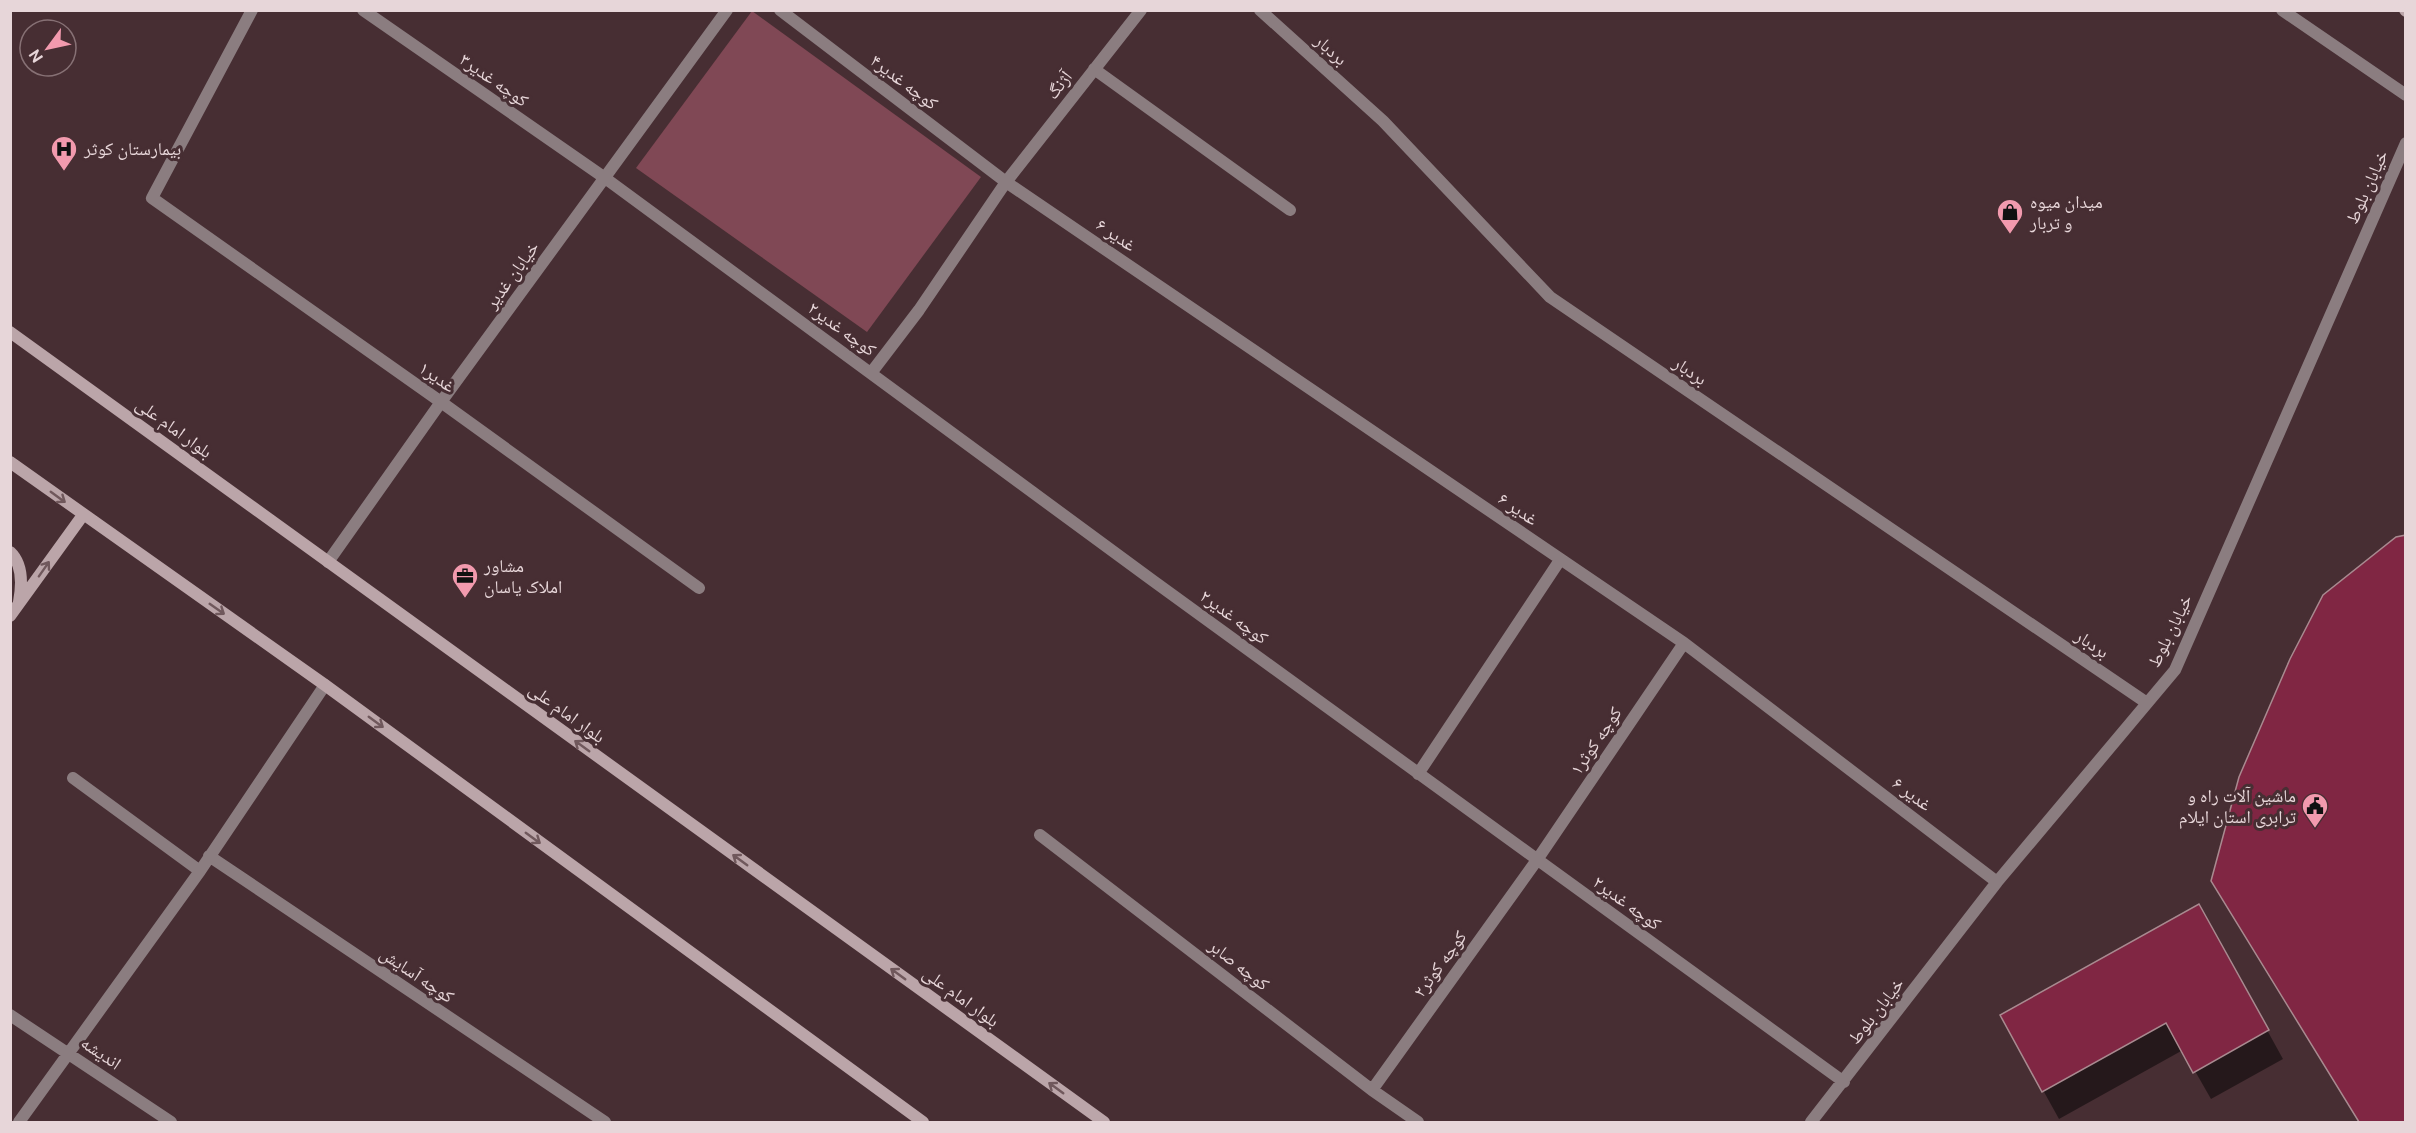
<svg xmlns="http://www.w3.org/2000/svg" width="2416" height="1133" viewBox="0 0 2416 1133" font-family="Ubuntu,'Noto Naskh Arabic',sans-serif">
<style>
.green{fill:#804855}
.shadow{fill:#0007}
.building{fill:#802643;stroke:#a98a90;stroke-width:1.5}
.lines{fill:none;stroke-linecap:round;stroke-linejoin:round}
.minor{stroke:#8b7d80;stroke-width:12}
.secondary{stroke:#bba5a9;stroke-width:12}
.oneway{stroke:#70585c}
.labels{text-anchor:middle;stroke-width:6;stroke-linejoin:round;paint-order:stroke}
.street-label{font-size:18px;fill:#e7d6d9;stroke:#472e33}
.poi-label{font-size:18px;fill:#e7d6d9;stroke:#472e33;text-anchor:start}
</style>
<rect width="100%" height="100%" fill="#472e33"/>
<path class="green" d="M752 11 981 177 867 332 636 168Z"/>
<path class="shadow" d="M2406 537V1122H2360L2229 909Z
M2214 934 2283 1059 2211 1099 2183 1050 2059 1119 2002 1016Z"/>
<path class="building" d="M2406 535V1122H2359L2211 881 2239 777 2290 659 2323 595 2396 537Z
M2199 904 2269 1030 2193 1073 2166 1023 2042 1092 2000 1015Z"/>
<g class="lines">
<path class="minor" d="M252 10 152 198 441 402 699 588
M363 10 605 178 1152 580 1844 1082
M780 10 1006 182 1684 643 1997 882
M1260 10 1383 121 1550 297 2147 703
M2282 10 2406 95
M1094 69 1290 210
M871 373 919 310 1006 182 1141 10
M328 562 441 402 727 10
M1418 774 1560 560
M73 778 200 871
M1040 835 1372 1090 1418 1122
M209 856 605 1122
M10 1015 171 1122
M1372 1090 1537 860 1684 643
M19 1122 200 871 325 685
M1811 1122 1997 882 2175 670 2406 143"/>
<path class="secondary" d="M2405 10 2406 11
M10 332 1104 1122
M10 462 325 685 923 1122
M10 552C23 564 22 586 19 602
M10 616 83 515"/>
</g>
<defs><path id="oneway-shaft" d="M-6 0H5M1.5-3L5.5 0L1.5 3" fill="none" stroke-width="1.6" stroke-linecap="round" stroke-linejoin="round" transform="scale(1.5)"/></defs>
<g class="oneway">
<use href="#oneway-shaft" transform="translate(58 497) rotate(36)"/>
<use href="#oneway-shaft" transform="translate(44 569) rotate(-55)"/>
<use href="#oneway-shaft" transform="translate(217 609) rotate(35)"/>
<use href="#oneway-shaft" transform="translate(376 722) rotate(36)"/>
<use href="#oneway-shaft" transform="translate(582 746) rotate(-144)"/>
<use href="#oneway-shaft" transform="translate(533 838) rotate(36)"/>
<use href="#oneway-shaft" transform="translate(740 860) rotate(-144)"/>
<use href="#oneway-shaft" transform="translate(898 974) rotate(-144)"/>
<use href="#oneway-shaft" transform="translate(1056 1088) rotate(-144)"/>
</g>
<defs>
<g id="hospital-pin" transform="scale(1.35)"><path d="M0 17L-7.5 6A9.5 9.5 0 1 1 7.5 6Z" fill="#f29aae" stroke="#472e33"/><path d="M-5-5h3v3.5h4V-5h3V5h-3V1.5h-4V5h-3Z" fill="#111"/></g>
<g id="shop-pin" transform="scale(1.35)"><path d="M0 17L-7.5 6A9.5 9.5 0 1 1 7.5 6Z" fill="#f29aae" stroke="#472e33"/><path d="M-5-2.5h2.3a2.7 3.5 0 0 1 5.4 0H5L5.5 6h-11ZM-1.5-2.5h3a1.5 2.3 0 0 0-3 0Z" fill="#111"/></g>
<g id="office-pin" transform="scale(1.35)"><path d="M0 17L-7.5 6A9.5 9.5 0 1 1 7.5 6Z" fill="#f29aae" stroke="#472e33"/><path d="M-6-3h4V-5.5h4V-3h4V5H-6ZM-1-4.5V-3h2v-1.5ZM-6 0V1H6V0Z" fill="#111"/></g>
<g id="civic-pin" transform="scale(1.35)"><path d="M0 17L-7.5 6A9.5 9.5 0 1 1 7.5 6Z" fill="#f29aae" stroke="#472e33"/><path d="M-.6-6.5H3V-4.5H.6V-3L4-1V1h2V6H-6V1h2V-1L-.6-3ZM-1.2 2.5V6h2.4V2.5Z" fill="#111"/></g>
</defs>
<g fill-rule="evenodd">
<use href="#hospital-pin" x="64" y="149"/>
<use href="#shop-pin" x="2010" y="212"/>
<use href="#office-pin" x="465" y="576"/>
<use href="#civic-pin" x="2315" y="806"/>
</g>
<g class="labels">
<g class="street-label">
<text transform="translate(1331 50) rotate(42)" y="6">بردبار</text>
<text transform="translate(494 80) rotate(35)" y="6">کوچه غدیر۳</text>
<text transform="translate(904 82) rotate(37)" y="6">کوچه غدیر۴</text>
<text transform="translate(1059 85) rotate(-52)" y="6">آژنگ</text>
<text transform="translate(2367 187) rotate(-66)" y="6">خیابان بلوط</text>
<text transform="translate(1116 235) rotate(34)" y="6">غدیر ۶</text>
<text transform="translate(512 275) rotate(-54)" y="6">خیابان غدیر</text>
<text transform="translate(842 329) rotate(36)" y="6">کوچه غدیر۲</text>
<text transform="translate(1690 371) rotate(34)" y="6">بردبار</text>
<text transform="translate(437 377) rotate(35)" y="6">غدیر۱</text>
<text transform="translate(174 428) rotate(36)" y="6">بلوار امام على</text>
<text transform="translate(1518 509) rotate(34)" y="6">غدیر ۶</text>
<text transform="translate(1234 617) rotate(36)" y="6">کوچه غدیر۲</text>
<text transform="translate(2170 631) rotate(-64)" y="6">خیابان بلوط</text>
<text transform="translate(2092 644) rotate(34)" y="6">بردبار</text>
<text transform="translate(567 713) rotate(36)" y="6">بلوار امام على</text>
<text transform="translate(1596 741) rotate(-56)" y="6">کوچه کوثر۱</text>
<text transform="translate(1912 794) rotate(37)" y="6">غدیر ۶</text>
<text transform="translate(1627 903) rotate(36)" y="6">کوچه غدیر۲</text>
<text transform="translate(1440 964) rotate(-54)" y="6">کوچه کوثر۲</text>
<text transform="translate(1239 965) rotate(38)" y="6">کوچه صابر</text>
<text transform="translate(417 975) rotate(34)" y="6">کوچه آسایش</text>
<text transform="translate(961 997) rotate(36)" y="6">بلوار امام على</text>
<text transform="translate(1876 1011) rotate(-52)" y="6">خیابان بلوط</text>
<text transform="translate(101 1053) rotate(34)" y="6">اندیشه</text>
</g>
<g class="poi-label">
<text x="84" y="155">بیمارستان کوثر</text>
<text x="2030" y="208">میدان میوه<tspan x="2030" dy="21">و تربار</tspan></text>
<text x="484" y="572">مشاور<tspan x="484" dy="21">املاک یاسان</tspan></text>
<text x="2296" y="802" text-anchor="end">ماشین آلات راه و<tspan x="2296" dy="21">ترابری استان ایلام</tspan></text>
</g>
</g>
<rect width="2416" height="1133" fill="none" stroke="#e7d6d9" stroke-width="24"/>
<g transform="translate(48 48) rotate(237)"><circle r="28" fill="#472e33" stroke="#877175" stroke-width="1.5"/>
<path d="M0-4.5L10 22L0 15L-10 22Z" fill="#f29aae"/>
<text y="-9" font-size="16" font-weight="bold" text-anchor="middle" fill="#e7d6d9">N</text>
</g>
</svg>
